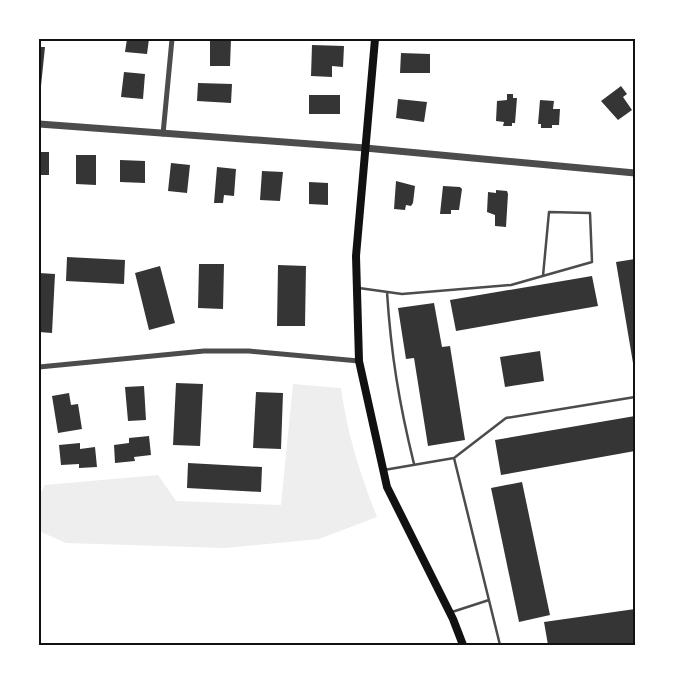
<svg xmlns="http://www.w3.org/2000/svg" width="674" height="684" viewBox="0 0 674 684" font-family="Overpass,sans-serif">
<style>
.green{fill:#eee}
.building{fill:#353535}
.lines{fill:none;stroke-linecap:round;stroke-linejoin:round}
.service{stroke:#4c4c4c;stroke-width:2.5}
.minor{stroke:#4c4c4c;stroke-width:5}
.tertiary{stroke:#4c4c4c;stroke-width:7}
.secondary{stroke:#111;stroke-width:8}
.neatline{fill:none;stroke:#111;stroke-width:2}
</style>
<rect width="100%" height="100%" fill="#fff"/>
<path class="green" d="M293 384 341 388C347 433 360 474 377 517L319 539 225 548 66 543 39 531V496L45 485 158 475 176 501 281 505Z"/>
<path class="building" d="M127 39H149L147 54 125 52Z
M210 39H231L230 66H210Z
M312 45 344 46 343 67 332 66V77L311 76Z
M39 47H45L41 86 39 85Z
M401 53 430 54V73H400Z
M124 72 145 74 143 99 121 97Z
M198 83 232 84 231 103 197 101Z
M621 86 627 94 623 97 632 110 618 120 601 101Z
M507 94H513V98H517L515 123H512V126H503L504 122 496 121 497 101 507 100Z
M309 95H340V114H309Z
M398 99 427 102 424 122 396 118Z
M540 100 554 101 553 109H560L559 125H552V128H541V124H538Z
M39 152H49V175H39Z
M76 155H96V185L76 184Z
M120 160 145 161V183L120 182Z
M171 163 190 165 187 193 168 191Z
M217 167 236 169 234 196 224 195 223 203H214Z
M262 171 283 172 280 201 260 200Z
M396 181 415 186 413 203 411 206 406 205 405 210 394 209Z
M309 182 328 183V205L309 204Z
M443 186 460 187 462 189 459 210H451V214H440Z
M496 190 507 191 508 194 506 227 495 226V215L487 212 488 192 496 193Z
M67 257 125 260 124 284 66 281Z
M635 259V369H634L616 262Z
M199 264H224L223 309 198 308Z
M278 265 306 266 305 326H277Z
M160 266 175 323 149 330 135 273Z
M39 273 55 274 52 333 39 332Z
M592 276 598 306 456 331 450 300Z
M434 303 442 347 450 346 465 440 428 446 414 358 406 359 398 308Z
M540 351 544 381 505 387 500 357Z
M176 383 203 384 200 446 173 445Z
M144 386 146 420 128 421 125 387Z
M256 392 283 393 281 449 253 448Z
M69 393 71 405 78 404 82 429 58 433 52 396Z
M635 416V451L501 475 495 440Z
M149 436 151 455 134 457 135 461 115 463 114 445 129 443V438Z
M80 443V449L95 447 97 467 79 468V464L61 465 59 445Z
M188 463 262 467 261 492 187 488Z
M522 482 550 615 519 622 491 488Z
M635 609V645H548L544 622Z"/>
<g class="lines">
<path class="service" d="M359 288 402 294 511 285 592 262 590 213 549 212 543 276
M387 292C391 354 399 403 414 464
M454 458 506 418 635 397
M384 470 454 458 500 645
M452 612 489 600"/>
<path class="minor" d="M163 134 172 39
M39 367 204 351H249L359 361"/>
<path class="tertiary" d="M39 124 365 148 635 173"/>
<path class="secondary" d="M375 39 356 256 359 361 387 487 453 619 463 645"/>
</g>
<rect width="674" height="684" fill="none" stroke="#ffffff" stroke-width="80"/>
<rect x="40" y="40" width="594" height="604" class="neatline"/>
</svg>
